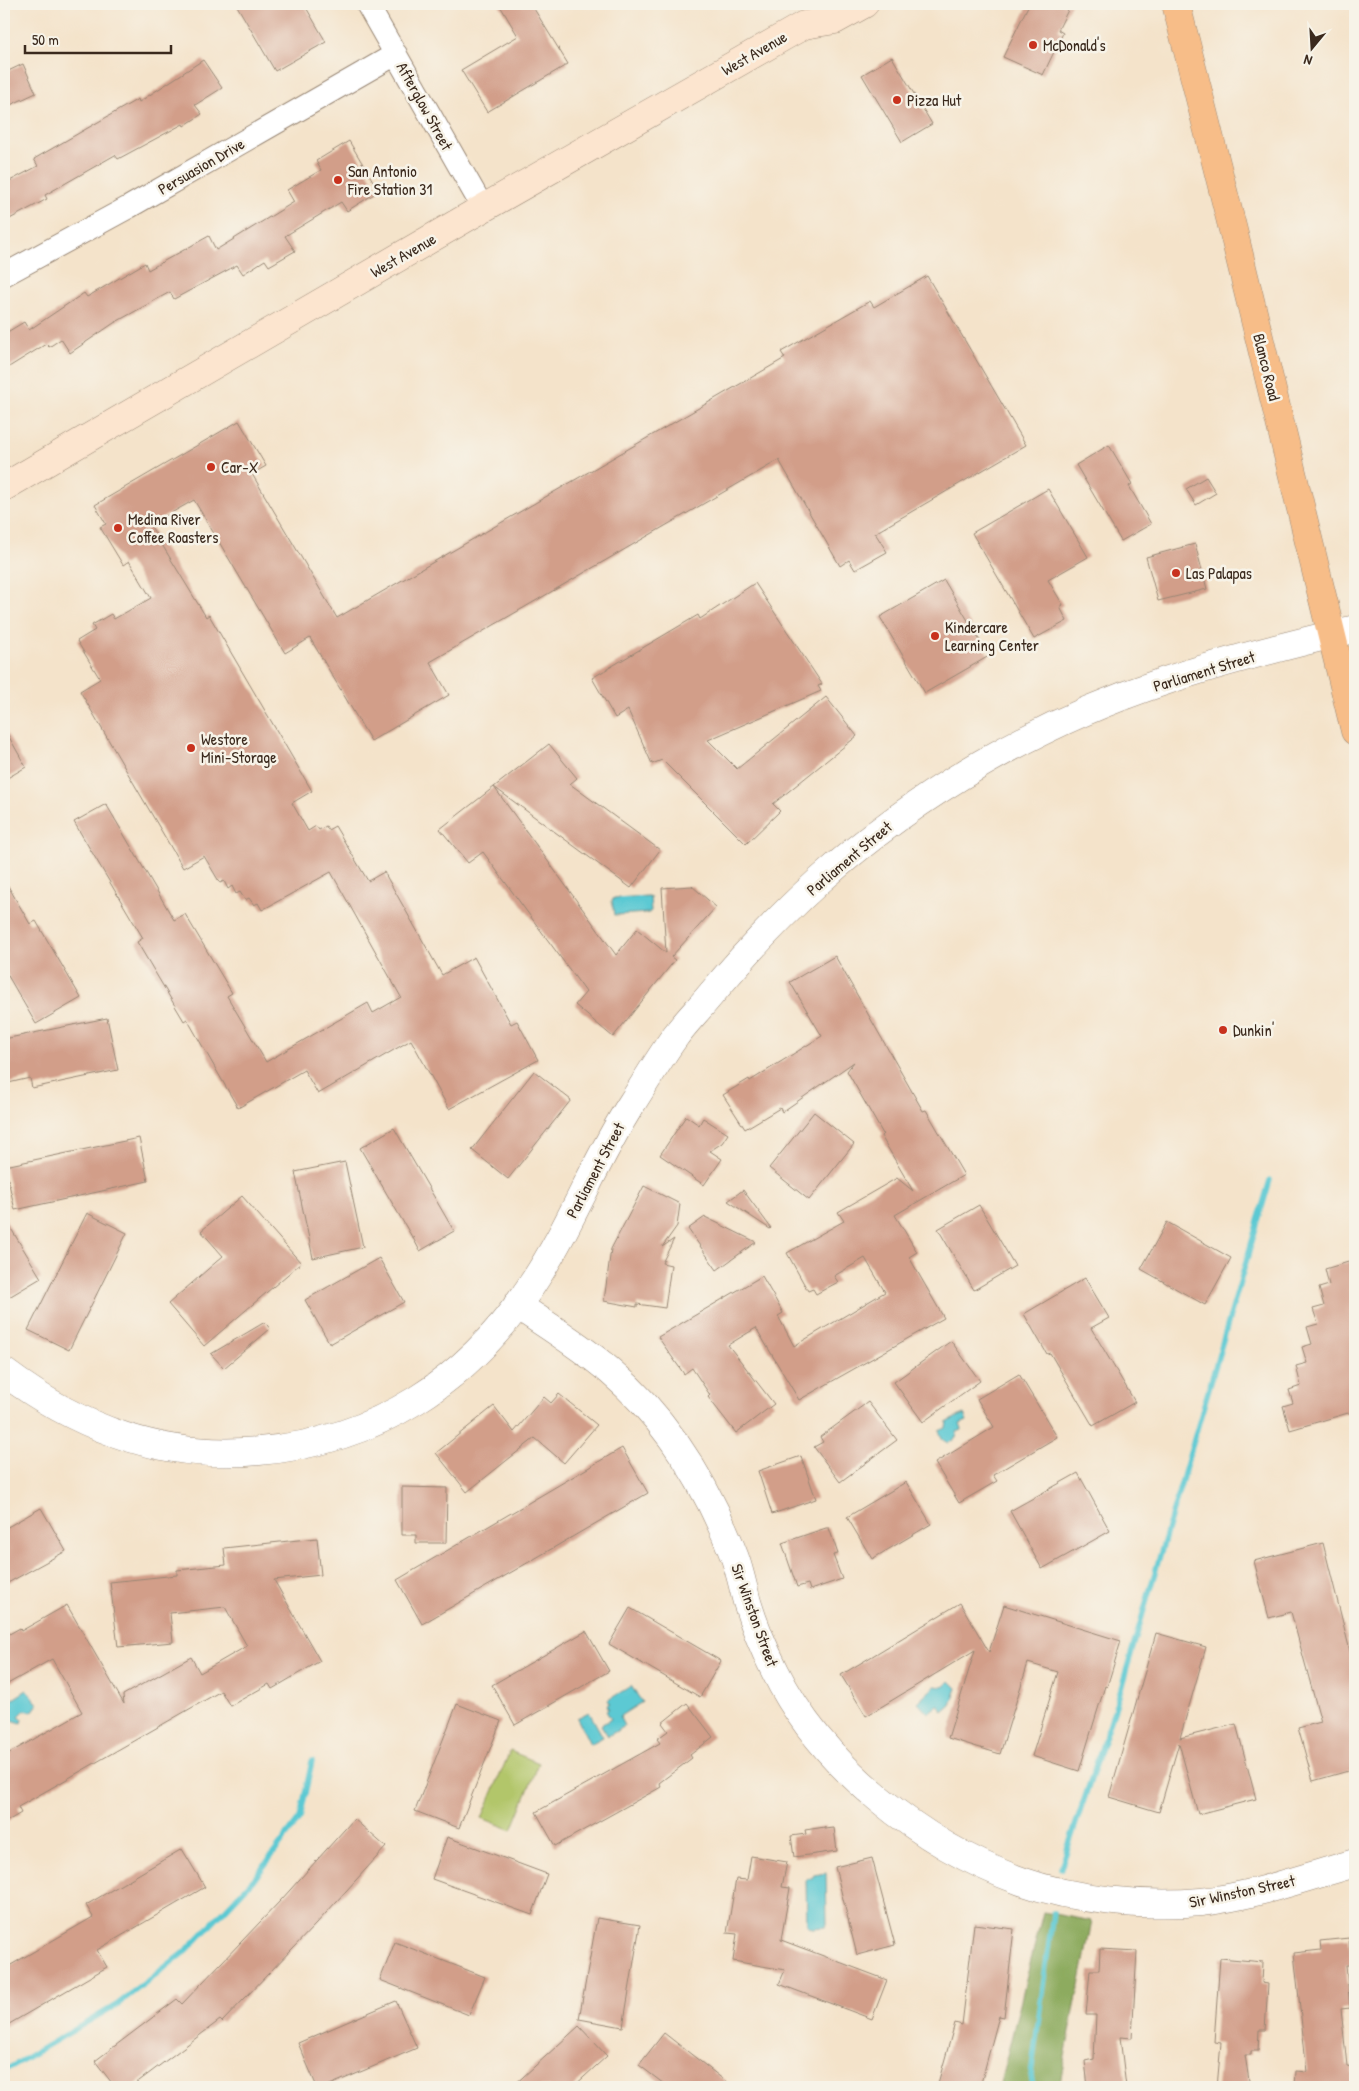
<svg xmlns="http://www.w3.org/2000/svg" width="1359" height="2091" viewBox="0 0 1359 2091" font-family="'Patrick Hand',sans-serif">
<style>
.green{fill:#b2c66a;stroke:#767844}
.forest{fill:#8dab5e;stroke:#646a3e}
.water{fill:#5cc9d3;stroke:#4c7a78}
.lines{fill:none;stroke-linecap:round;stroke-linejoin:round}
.stream{stroke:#5cc9d3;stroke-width:5.5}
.building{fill:#d29e89}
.minor-casing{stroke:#988674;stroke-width:24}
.tertiary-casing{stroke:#988674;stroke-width:29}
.secondary-casing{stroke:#988674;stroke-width:29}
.primary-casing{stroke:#988674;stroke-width:29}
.minor{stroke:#fff;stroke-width:22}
.tertiary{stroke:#fff;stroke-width:28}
.secondary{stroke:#fce5cf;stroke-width:28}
.primary{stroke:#f7bd88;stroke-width:28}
.poi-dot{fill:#c8321e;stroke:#f7f3e8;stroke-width:2}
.labels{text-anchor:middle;stroke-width:5;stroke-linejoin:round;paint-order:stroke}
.poi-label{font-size:16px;fill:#3b2a1e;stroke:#f7f3e8;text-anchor:start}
.street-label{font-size:16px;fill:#3b2a1e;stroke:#f7f3e8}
</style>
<rect width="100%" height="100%" fill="#f7f3e8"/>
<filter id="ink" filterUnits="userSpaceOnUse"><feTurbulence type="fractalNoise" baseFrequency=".02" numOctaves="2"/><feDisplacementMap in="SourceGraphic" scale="10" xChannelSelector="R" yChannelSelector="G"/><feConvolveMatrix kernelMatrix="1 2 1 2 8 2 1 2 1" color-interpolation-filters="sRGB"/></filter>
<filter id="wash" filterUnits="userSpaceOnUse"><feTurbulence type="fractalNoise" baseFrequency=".0096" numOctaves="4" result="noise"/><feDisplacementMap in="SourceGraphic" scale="20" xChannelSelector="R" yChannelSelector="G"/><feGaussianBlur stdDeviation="1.12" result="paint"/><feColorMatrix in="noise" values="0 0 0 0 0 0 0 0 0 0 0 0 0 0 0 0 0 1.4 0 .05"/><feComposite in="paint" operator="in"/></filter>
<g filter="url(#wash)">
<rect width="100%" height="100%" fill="#f4e3ca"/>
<path class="green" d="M510 1751 539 1763 512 1830 482 1818Z"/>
<path class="forest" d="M1043 1912 1092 1921 1060 2082V2087H999Z"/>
<path class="water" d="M648 896 650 897 651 911 649 913 614 915 612 901 614 898Z
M964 1414 967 1421 960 1424 962 1430 957 1432 956 1438 948 1443 943 1440 939 1431 946 1428 947 1422Z
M950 1681 957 1688 951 1705 943 1712 938 1705 928 1713 918 1702 935 1686 943 1687Z
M631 1686 642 1702 620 1716 625 1726 608 1736 601 1725 611 1719 606 1711 609 1709 607 1705 610 1703 608 1700Z
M27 1690 38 1704 32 1712 25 1710 19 1716 23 1719 22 1723C10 1720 4 1718 4 1705Z
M589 1712 603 1737 590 1744 577 1718Z
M826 1873 827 1924 825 1927 812 1928 807 1925 806 1879 812 1878 814 1875Z"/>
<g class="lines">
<path class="stream" d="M1061 1868 1117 1702 1270 1180
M4 2071 118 2004 187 1950 255 1878 300 1818 312 1761
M1033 2087 1031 2075 1053 1913"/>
</g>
<g id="blocks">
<path class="building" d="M236 4H304L326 42 275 71Z
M499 4H531L568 64 487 112 461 70 518 36Z
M1029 4H1071L1058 30 1063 33 1043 75 1003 57Z
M892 57 932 124 902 142 862 75Z
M203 60 222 88 195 105 202 114 184 126 183 124 118 159 115 155 45 195 47 199 4 222V184L38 166 34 159 138 99 139 102Z
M23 64 36 93 4 108V73Z
M349 141 379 191 347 211 341 202 285 236 295 251 269 266 265 260 243 274 237 265 174 299 170 292 114 323 70 353 61 339 49 347 46 344 4 370V334L24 322 29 330 84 293 87 297 145 263 148 270 209 236 216 250 294 202 287 190 321 170 316 161Z
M927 276 1026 445 875 533 887 552 855 570 849 560 840 566 779 460 430 662 449 695 371 741 310 638 285 653 194 500 150 525 206 617 209 615 312 791 292 803 308 831 316 826 319 830 326 826 328 830 335 826 368 881 384 872 442 975 474 957 511 1024 517 1021 538 1060 449 1109 411 1040 318 1094 304 1070 238 1108 187 1019 184 1021 137 942 143 938 74 822 106 804 174 920 185 914 232 993 227 996 266 1062 368 1003 373 1013 401 997 331 872 262 910 258 903 254 905 249 898 245 900 240 892 236 894 232 886 228 889 224 881 220 883 204 856 183 868 80 691 100 679 77 641 95 630 92 625 111 614 114 619 151 598 129 561 123 565 100 527 106 524 95 505 239 421 266 466 252 474 337 618 785 358 781 352 870 301 874 307Z
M1109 445 1132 484 1129 486 1151 524 1121 541 1076 465Z
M1206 477 1216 493 1196 505 1186 489Z
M1048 489 1088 557 1048 580 1063 605 1060 607 1067 621 1034 639 972 533Z
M1195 544 1207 589 1158 601 1146 557Z
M944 580 989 656 925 693 880 617Z
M755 583 822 684 818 686 821 691 708 740 737 769 826 697 857 736 773 804 780 811 746 844 662 760 652 764 628 710 615 718 592 678 698 615 700 619Z
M4 728 26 767 4 780Z
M549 744 577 778 570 784 660 850 631 888 494 787Z
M494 787 616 955 637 929 666 953 662 888 692 886 716 907 671 957 675 960 613 1037 575 1005 586 992 483 852 468 863 440 829Z
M4 879 30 924 36 921 81 998 36 1024 4 969Z
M835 956 923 1111 926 1110 964 1175 895 1215 917 1252 909 1257 944 1318 799 1400 756 1328 728 1345 774 1404 736 1433 708 1397 710 1395 692 1368 684 1374 658 1337 762 1276 783 1313 778 1316 794 1346 885 1292 865 1258 834 1276 838 1282 816 1294 813 1289 808 1291 787 1253 844 1221 838 1212 897 1178 913 1191 881 1136 883 1134 847 1071 854 1062 782 1112 780 1108 745 1129 723 1095 749 1079 750 1081 822 1036 790 982Z
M107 1018 118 1070 32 1088 30 1078 4 1084V1039Z
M534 1071 571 1100 508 1179 472 1150Z
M814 1112 854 1144 809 1200 769 1168Z
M686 1116 699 1125 703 1118 728 1134 722 1143 710 1151 722 1159 704 1185 660 1155Z
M394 1128 454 1231 420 1251 413 1238 415 1237H412L360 1148Z
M139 1138 148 1181 15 1210 5 1166Z
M345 1162 363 1247 313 1258 295 1172Z
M644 1186 680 1204 677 1226 662 1247 674 1239 662 1263 671 1265 665 1308 637 1304V1307L604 1301 611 1249Z
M743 1190 771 1228 770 1229 728 1201Z
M242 1196 301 1263 204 1346 168 1304 223 1256 201 1231Z
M979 1205 1015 1266 974 1290 938 1229Z
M87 1213 127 1233 69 1350 28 1330Z
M4 1217 41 1278 4 1300Z
M705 1217 756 1242 717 1270 688 1229Z
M1167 1222 1231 1258 1205 1305 1141 1269Z
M379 1258 404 1302 330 1344 305 1300Z
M1355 1260V1411L1290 1430 1283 1406 1293 1403 1289 1390 1301 1386 1296 1366 1307 1363 1302 1347 1312 1344 1307 1327 1318 1324 1313 1309 1324 1306 1319 1288 1329 1285 1325 1269Z
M1085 1278 1109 1318 1091 1328 1135 1402 1093 1426 1050 1353 1047 1354 1024 1314Z
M265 1322 270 1329 224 1368 211 1354Z
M951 1341 980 1381 923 1422 894 1382Z
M1019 1374 1057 1437 993 1475 997 1481 959 1503 935 1463 994 1427 977 1399Z
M559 1394 597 1425 564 1463 535 1438 467 1492 436 1453 494 1406 514 1432 544 1397 551 1403Z
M868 1402 897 1440 840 1482 814 1447 823 1442 820 1437Z
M622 1448 648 1493 422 1624 397 1580Z
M801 1456 816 1499 772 1514 758 1471Z
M1078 1473 1110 1531 1042 1569 1010 1511Z
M906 1482 931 1524 872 1559 847 1517Z
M402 1487 447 1488 446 1543H416V1535H402Z
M41 1508 66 1551 4 1585V1529Z
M826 1528H829L838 1554 833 1555 842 1579 810 1590 808 1584 797 1587 782 1543Z
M317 1538 321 1575 274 1580 320 1661 272 1689 269 1684 230 1706 221 1691 18 1807 21 1813 4 1823V1756L82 1712 52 1659 4 1686V1637L20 1628 21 1631 67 1605 124 1704 123 1695 191 1657 200 1673 247 1646 225 1607 170 1613 173 1642 118 1647 110 1582 177 1575V1570L226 1565 224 1548Z
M1323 1543 1355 1671V1769L1313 1781 1298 1728 1321 1722 1291 1612 1269 1618 1254 1561Z
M960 1603 989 1652 1004 1605 1121 1641 1107 1687 1105 1686 1079 1771 1032 1756 1058 1672 1028 1663 1000 1754 948 1738 975 1650 866 1716 841 1675Z
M630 1608 721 1661 700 1697 609 1644Z
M586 1631 609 1671 515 1725 492 1685Z
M1156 1633 1206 1647 1180 1738 1236 1724 1256 1799 1198 1814 1179 1743 1159 1812 1109 1797Z
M687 1703 713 1737 690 1755 692 1758 659 1783 661 1787 555 1846 536 1812 660 1743 657 1739 668 1731 662 1723Z
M457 1704 501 1721 459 1828 415 1811Z
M354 1819 386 1847 316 1924 222 2022 220 2020 131 2087H115L95 2061 177 1999 182 2004 281 1900Z
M825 1827V1829L834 1828 837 1851 794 1857 791 1836 806 1834 805 1830Z
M447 1837 547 1874 532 1915 432 1879Z
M182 1849 205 1887 97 1950 107 1967 4 2027V1969L93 1917 86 1905Z
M751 1856 787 1862 782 1887 790 1888 781 1940 887 1980 872 2019 779 1984 785 1970 733 1961 737 1934 727 1933 736 1879 747 1880Z
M872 1858 895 1945 857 1955 835 1867Z
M597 1918 640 1925 623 2027 579 2019Z
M974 1924 1014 1929 1004 2017 999 2016 980 2087H937L955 2023 962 2025Z
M1349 1938 1351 1965H1346L1350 2008 1341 2009 1347 2066 1353 2067 1351 2087H1295L1296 2071 1307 2072 1294 1953 1321 1950 1320 1941Z
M395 1942 485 1977 469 2015 380 1980Z
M1100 1949 1137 1951 1132 2038 1120 2037 1126 2087H1088L1085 2061 1094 2059 1096 2015H1086L1090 1970H1099Z
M1220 1958 1263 1962 1262 1983 1268 1984 1265 2030H1259L1258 2051H1251V2055H1245L1250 2087H1217L1221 2043 1214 2042Z
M396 2001 417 2048 325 2087H317L298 2043Z
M579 2026 607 2056 573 2087H512Z
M664 2033 733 2087H668L639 2065Z"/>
</g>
</g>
<g filter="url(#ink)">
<use href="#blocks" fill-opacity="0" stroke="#988674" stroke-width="1"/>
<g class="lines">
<g class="minor-casing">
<path id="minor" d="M367 4 483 208
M4 275 129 207 396 54"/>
</g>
<g class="tertiary-casing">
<path id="tertiary" d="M517 1305C548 1326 581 1346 610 1371 668 1420 708 1487 735 1558 740 1572 743 1587 747 1602 754 1625 764 1649 775 1671 821 1766 922 1845 1021 1881 1074 1900 1144 1907 1201 1902 1250 1897 1307 1877 1355 1863
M4 1372C80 1429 163 1460 259 1451 377 1441 469 1381 533 1283 571 1226 595 1160 632 1103 646 1081 659 1059 674 1038 684 1024 696 1012 707 999 742 957 779 917 819 881 919 792 1038 723 1165 681 1227 660 1292 644 1355 629"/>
</g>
<g class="secondary-casing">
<path id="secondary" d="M4 487 473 214 804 25 835 20 864 4"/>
</g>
<g class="primary-casing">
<path id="primary" d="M1176 4 1234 234 1355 731"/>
</g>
<use href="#minor" class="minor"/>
<use href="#tertiary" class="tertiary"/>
<use href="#secondary" class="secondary"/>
<use href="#primary" class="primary"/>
</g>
</g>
<g class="poi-dot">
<circle cx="1033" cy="45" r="5"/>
<circle cx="897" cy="100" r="5"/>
<circle cx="338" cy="180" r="5"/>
<circle cx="211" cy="467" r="5"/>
<circle cx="118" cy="528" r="5"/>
<circle cx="1176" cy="573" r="5"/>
<circle cx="935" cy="636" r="5"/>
<circle cx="191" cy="748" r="5"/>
<circle cx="1223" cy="1030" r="5"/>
</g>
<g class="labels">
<g class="poi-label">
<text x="1043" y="51">McDonald's</text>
<text x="907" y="106">Pizza Hut</text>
<text x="348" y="177">San Antonio<tspan x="348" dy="18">Fire Station 31</tspan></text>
<text x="221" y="473">Car-X</text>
<text x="128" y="525">Medina River<tspan x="128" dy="18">Coffee Roasters</tspan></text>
<text x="1186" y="579">Las Palapas</text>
<text x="945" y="633">Kindercare<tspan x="945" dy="18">Learning Center</tspan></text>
<text x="201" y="745">Westore<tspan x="201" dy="18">Mini-Storage</tspan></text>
<text x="1233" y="1036">Dunkin'</text>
</g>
<g class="street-label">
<text transform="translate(754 53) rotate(-30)" y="6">West Avenue</text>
<text transform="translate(425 106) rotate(61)" y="6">Afterglow Street</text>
<text transform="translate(201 166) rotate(-30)" y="6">Persuasion Drive</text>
<text transform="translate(403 255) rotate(-30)" y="6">West Avenue</text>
<text transform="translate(1267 367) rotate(76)" y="6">Blanco Road</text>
<text transform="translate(1204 671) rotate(-17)" y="6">Parliament Street</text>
<text transform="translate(849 858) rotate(-40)" y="6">Parliament Street</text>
<text transform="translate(595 1170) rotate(-62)" y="6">Parliament Street</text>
<text transform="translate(755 1615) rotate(70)" y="6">Sir Winston Street</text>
<text transform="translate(1242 1891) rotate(-12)" y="6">Sir Winston Street</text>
</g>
</g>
<rect width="1359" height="2091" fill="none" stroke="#f7f3e8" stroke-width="20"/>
<g transform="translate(1312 48) rotate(198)" stroke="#f7f3e8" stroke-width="4" paint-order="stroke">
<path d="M0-4L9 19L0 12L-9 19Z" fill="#3b2a1e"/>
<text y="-8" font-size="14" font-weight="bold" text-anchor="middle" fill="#3b2a1e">N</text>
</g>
<path d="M25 45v8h146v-8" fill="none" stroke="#3b2a1e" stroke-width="2.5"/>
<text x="32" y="45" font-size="15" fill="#3b2a1e" stroke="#f7f3e8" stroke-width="4" paint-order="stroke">50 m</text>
</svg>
